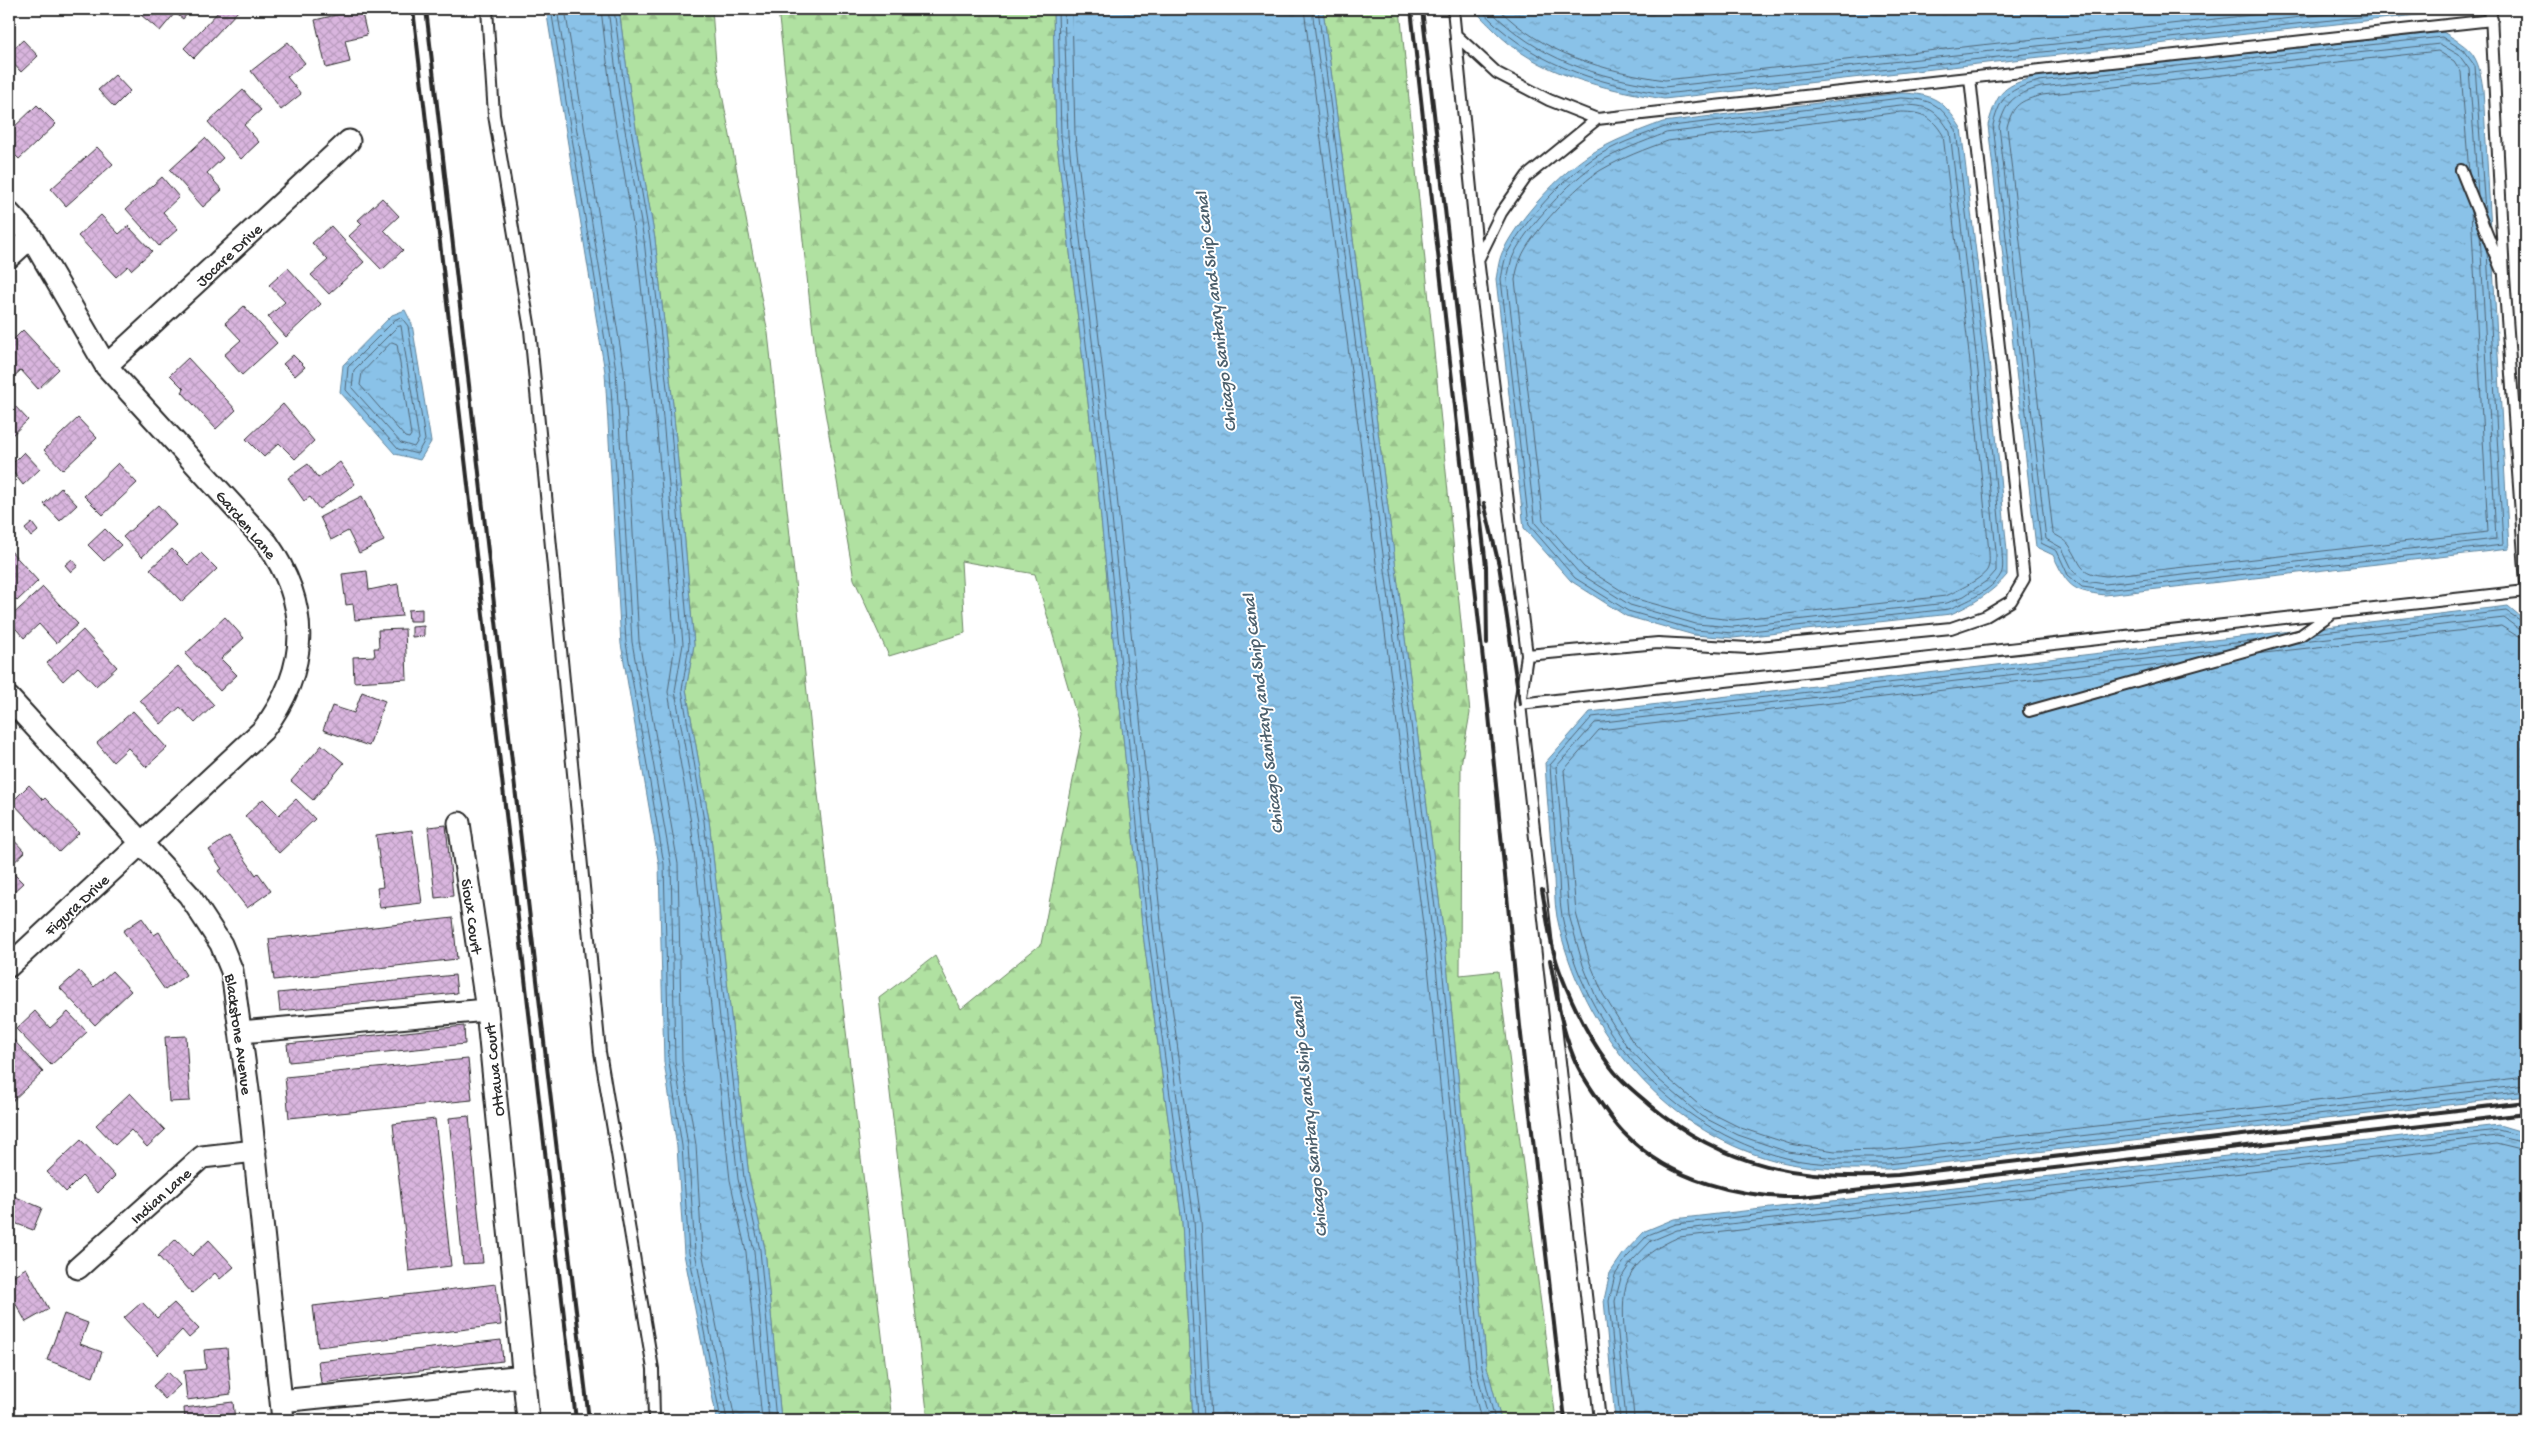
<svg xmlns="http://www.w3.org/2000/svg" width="2535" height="1429" viewBox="0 0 2535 1429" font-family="'Gochi Hand',sans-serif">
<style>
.forest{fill:url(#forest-firs);stroke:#6e8666}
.water{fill:url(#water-ripples);stroke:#64869c}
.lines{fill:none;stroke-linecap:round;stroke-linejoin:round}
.shore{stroke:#516777;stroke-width:1}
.building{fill:url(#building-cross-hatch);stroke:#2b2b2b}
.lane-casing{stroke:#2b2b2b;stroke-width:14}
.street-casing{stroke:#2b2b2b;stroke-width:25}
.lane{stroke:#fff;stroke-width:10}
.street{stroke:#fff;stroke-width:21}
.rail{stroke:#2b2b2b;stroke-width:4}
.labels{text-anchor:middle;stroke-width:4;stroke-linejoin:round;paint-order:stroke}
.street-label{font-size:16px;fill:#2b2b2b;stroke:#fff}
.water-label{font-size:18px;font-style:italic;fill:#4c606d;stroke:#fff}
</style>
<defs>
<pattern id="forest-firs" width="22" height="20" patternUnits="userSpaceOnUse" patternTransform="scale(1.25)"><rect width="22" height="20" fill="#b0e1a1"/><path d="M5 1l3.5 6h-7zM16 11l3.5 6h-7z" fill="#98c18b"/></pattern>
<pattern id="water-ripples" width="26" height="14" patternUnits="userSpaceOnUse" patternTransform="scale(1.25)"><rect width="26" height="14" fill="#8ac2e8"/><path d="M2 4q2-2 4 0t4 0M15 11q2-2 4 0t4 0" fill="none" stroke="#719ebc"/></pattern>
<pattern id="building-cross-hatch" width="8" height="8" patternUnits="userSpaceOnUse" patternTransform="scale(1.25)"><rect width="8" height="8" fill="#d9b5de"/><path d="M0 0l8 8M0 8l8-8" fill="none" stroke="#ba9cbf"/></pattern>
</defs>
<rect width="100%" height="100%" fill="#fff"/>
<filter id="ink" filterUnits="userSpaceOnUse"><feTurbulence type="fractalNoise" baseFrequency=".02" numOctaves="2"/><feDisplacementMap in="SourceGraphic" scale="10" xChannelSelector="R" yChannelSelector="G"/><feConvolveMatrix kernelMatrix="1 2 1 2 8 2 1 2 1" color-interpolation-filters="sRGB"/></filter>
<g filter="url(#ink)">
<path class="forest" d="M619 9H712L716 63 768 333 818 794 892 1420H781L765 1249 749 1177 709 820 686 689 694 645 673 405 655 239 630 93Z
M778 9H1053L1056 136 1096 469 1143 934 1182 1222 1193 1420H928L879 998 935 956 961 1009 1041 944 1082 734 1035 574 961 561 965 633 889 656 854 579 816 360Z
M1323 9H1400L1470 713 1461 765 1460 975 1498 971 1556 1420H1501L1487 1367 1445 945Z"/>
<path class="water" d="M546 9H619L630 93 655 239 673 405 694 645 686 689 709 820 749 1177 765 1249 781 1420H717L684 1254 677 1147 664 1062 659 865 621 644 605 372Z
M1053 9H1323L1445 945 1487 1367 1501 1420H1193L1182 1222 1143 934 1096 469 1056 136Z
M1475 9H2444V12L1664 99C1604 89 1537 75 1493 29 1487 23 1479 16 1475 9Z
M2443 32C2473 50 2478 54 2483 89L2509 549 2105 595C2070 591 2068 586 2053 555L2036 547 1988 125C1998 90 2003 86 2038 76Z
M1901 93C1934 94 1943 100 1961 128L1989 360 2007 551V575C1992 593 1973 604 1951 614L1733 638 1694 635 1626 616 1571 581 1524 528 1496 279C1498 269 1499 257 1504 249 1519 218 1560 174 1589 155 1612 141 1638 131 1663 122Z
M405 310 412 324 431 442 420 460 395 454 340 392 343 365 392 315Z
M2508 606 2526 621V1096L1888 1169C1854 1169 1820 1170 1786 1163 1670 1139 1580 1031 1557 917 1554 901 1555 884 1553 868 1550 833 1547 798 1545 763L1590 712Z
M2499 1125 2526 1133V1420H1615L1604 1300 1610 1273 1623 1254 1645 1231 1674 1219Z"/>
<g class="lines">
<path class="shore" d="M551 9 610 371 626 643 664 864 669 1062 682 1146 689 1253 721 1420
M557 9 616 370 632 642 671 864 675 1061 688 1146 695 1252 727 1420
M565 9 624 370 639 641 678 864 682 1061 696 1145 702 1251 735 1420
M601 9 611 96 636 242 655 407 675 644 668 692 691 823 730 1180 746 1252 762 1420
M608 9 619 95 644 240 662 407 683 644 675 691 698 822 738 1179 754 1251 769 1420
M614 9 625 94 650 240 669 406 689 645 682 690 704 821 744 1178 760 1250 776 1420
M1058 9 1061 136 1101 468 1148 933 1187 1221 1198 1420
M1064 9 1068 136 1107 468 1154 933 1194 1220 1204 1420
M1072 9 1075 135 1114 467 1162 932 1201 1220 1211 1420
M1304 9 1426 947 1469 1369 1481 1420
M1312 9 1434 946 1476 1368 1489 1420
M1318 9 1440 946 1482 1368 1495 1420
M1480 9C1529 63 1594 83 1664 94L2431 9
M1489 9C1537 59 1597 78 1664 87L2374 9
M1499 9C1543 54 1604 71 1665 80L2306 9
M1901 98C1931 99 1941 104 1956 130L1984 361 2002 551C2002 557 2004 569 2001 574 1992 591 1966 602 1949 609L1733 633 1695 630 1628 611 1575 578 1529 525 1501 279C1503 270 1504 258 1509 250 1528 217 1560 182 1591 160 1613 145 1640 136 1665 127Z
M1901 105C1928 105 1936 109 1950 132L1977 362 1996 551V571L1988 580 1964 596 1947 603 1733 627 1696 624 1630 605 1579 573 1535 523 1507 280C1509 272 1510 261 1514 254 1526 228 1572 179 1596 164 1618 151 1643 142 1666 133Z
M1901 112C1923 112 1932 117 1943 135L1970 362 1989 552C1989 556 1990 563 1988 568 1985 578 1956 591 1946 596L1733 620 1698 616 1633 598 1584 567 1543 520 1515 280C1516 273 1518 265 1521 258 1530 234 1579 183 1601 170 1622 158 1645 149 1668 141Z
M2469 173 2461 72 2454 61 2438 51 2042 95C2020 101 2013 104 2007 127L2053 533C2058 537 2065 539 2069 545 2083 565 2077 573 2106 576L2488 532 2471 211
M2478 194 2469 69 2459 55 2440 44 2041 87C2014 95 2007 99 1999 126L2046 539 2062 548 2073 571 2085 581 2105 584 2496 539 2480 233
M2485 212 2475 66 2463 50 2442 37 2039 81C2009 90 2001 94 1993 125L2041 543 2057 551 2068 575 2082 587 2105 590 2503 545 2487 251
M401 317 408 326 425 440 417 454 398 449 346 390 348 367 395 320Z
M401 326 419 439 414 447 401 443 352 388 354 370 397 327Z
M392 342 397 344 411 435 409 438 405 437 360 385 362 373Z
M2314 633 2506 611 2526 624
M2261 640 1592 717 1550 765C1552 799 1555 833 1558 867 1560 883 1559 900 1562 916 1584 1030 1672 1130 1786 1158 1819 1166 1854 1164 1888 1164L2526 1091
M2302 641 2504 618 2519 629 2526 631
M2223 650 1595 723 1556 767 1569 915 1583 965 1596 997 1626 1045 1658 1079 1701 1116 1738 1135 1788 1152 1834 1158H1887L2526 1085
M2256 654 2501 626 2517 636 2526 638
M2177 663 1599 730 1564 770 1576 913 1590 963 1603 994 1632 1041 1663 1074 1705 1110 1741 1128 1790 1144 1835 1151 1887 1150 2526 1077
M1620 1420 1609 1301 1615 1275 1627 1257 1648 1235 1676 1224 2498 1130 2526 1137
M1626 1420 1615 1301 1621 1278 1632 1261 1651 1241 1677 1230 2497 1136 2526 1143
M1634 1420C1633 1386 1615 1308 1628 1280 1638 1258 1658 1246 1679 1237L2497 1144 2526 1151"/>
</g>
<path class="building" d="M146 9H191L183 19 175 13 160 31 141 15Z
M221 9 239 10 194 58 184 48Z
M361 9 367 35 345 40 350 62 326 68 315 20Z
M23 40 38 56 21 72 9 59V53Z
M288 42 305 63 287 77 301 94 281 110 251 71Z
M115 75 130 91 114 107 98 90Z
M243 90 261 110 244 125 259 142 241 159 208 122Z
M37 105 56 124 19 159 9 149V132Z
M205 138 223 158 207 173 222 190 203 207 170 170Z
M97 147 113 164 66 206 51 189Z
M162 177 179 197 163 212 178 229 159 246 126 209Z
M382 198 399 216 384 230 403 250 382 270 349 236 362 224 358 220Z
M101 215 119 234 128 226 152 251 131 270 128 266 116 277 78 236Z
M331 226 364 262 329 294 311 275 328 260 312 243Z
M288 268 321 304 286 337 268 317 285 302 269 285Z
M244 306 277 343 242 375 224 355 241 340 225 323Z
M23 330 59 369 38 389 21 370 10 380 9 379V338L12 341Z
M293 355 305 367 295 376 283 364Z
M188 358 236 410 216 429 182 392 184 389 170 375Z
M283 404 314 441 295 459 279 443 264 457 246 439Z
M14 405 28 420 11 436 9 410Z
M78 418 97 438 63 470 44 450Z
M24 452 40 469 23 485 9 467Z
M340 462 355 484 319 509 310 497 304 501 288 478 308 464 318 478Z
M118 463 137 483 103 515 84 496Z
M61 488 77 505 60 521 44 504Z
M362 496 384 541 359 553 348 531 331 540 320 517Z
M158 505 176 525 142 557 123 537Z
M32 523 38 531 31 537 25 529Z
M105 529 121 545 104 561 88 545Z
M9 549 38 581 17 601 9 592Z
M172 549 188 565 201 553 217 569 182 602 150 569Z
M72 559 78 566 71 572 65 565Z
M367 571 369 590 398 584 402 616 355 620 353 604 346 605 342 574Z
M43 587 78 624 56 643 39 624 24 638 9 621V618Z
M422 609V621H409L408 610Z
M225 617 244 638 221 659 237 675 220 691 185 654Z
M424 626V636L412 637V627Z
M405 629 407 679 354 682 353 657 375 656 374 648H379L378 630Z
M83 630 117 667 96 686 78 667 63 681 47 663Z
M178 666 214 705 195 723 180 707 161 724 140 700Z
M362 692 385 701 369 746 323 730 332 706 354 713Z
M133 711 167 748 146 767 128 748 113 762 97 743Z
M322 745 344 763 313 800 291 781Z
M29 785 43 800 45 798 79 833 59 852 12 802Z
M263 799 279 815 296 799 315 819 279 853 245 816Z
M446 825 453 896 435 898 428 827Z
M412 830 422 903 380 908 377 888 383 887 376 835Z
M9 835 25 852 9 867Z
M229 836 256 875 258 873 271 891 247 908 218 871 222 869 209 850Z
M9 869 23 883 9 896Z
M142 918 154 935 159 932 186 975 165 990 123 931Z
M453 918 457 959 274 980 269 939Z
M79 971 94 987 112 971 131 991 95 1025 60 988Z
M455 975 457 993 280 1011 278 993Z
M35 1011 50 1028 68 1012 87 1032 51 1065 16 1029Z
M464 1026 465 1044 289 1062 287 1044Z
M9 1035 43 1072 9 1104Z
M186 1036 190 1101 169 1102 165 1037Z
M468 1059 472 1100 289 1118 285 1077Z
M130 1093 165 1130 147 1147 131 1130 115 1145 96 1125Z
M469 1116 483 1263 463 1264 449 1118Z
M435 1119 451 1266 409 1271 393 1124Z
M81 1140 115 1176 98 1193 82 1176 66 1192 47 1172Z
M9 1194 42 1208 33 1230 12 1222 9 1230Z
M176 1239 192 1256 209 1240 234 1267 220 1279 215 1273 192 1293 158 1256Z
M26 1268 49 1309 26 1322 9 1292V1278Z
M496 1284 501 1325 318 1347 313 1306Z
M142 1302 157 1318 174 1303 199 1329 189 1338 182 1330 158 1355 124 1318Z
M64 1314 88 1323 80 1344 102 1352 93 1377 47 1360Z
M501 1340 503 1361 321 1383 318 1361Z
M227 1348 231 1394 187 1400 184 1371 206 1369 204 1350Z
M168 1372 180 1385 165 1399 153 1386Z
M233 1402 235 1420H185L184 1408Z"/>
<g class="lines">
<g class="lane-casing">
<path id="lane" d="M487 9 494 115 530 330 600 1052 653 1369 654 1420
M1453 9 1478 259 1527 655 1520 704 1600 1420
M2491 14 2504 276 2526 584
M1457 36 1497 73 1549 100 1597 119
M2461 170 2501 269
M1479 258 1501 213 1527 176 1597 119 2492 20 2488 9
M1527 655 1658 643 1748 648 1951 628 1986 616 2011 601 2024 579 1970 78
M1520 704 2526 591
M2029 711 2301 635 2331 614"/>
</g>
<g class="street-casing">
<path id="street" d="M9 213 31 237 106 366 267 543C311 606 309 670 263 730L9 966
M9 257 31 237
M106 366 349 141
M9 698 189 895 221 944 232 971 248 1090 283 1420
M459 823 487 1010
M241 1032 487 1010 528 1420
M78 1268 202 1157 255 1151
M281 1401 524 1376"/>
</g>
<use href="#lane" class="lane"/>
<use href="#street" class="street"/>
<path class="rail" d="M413 9 576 1420
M426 9 545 1050 589 1420
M1411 9 1488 705 1520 1026 1565 1420
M1422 9 1486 566 1487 643
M1484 503 1499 565 1520 704
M1542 890C1547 916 1550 947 1560 972 1572 1003 1587 1035 1607 1062 1618 1079 1635 1092 1650 1105 1725 1168 1803 1181 1898 1175L2526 1102
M1550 960C1556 991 1560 1023 1572 1053 1577 1068 1587 1083 1596 1096 1605 1109 1614 1124 1626 1135 1671 1181 1740 1198 1801 1197L2526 1114"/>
</g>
</g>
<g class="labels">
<g class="street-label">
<text transform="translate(228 254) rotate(-43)" y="6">Jocare Drive</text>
<text transform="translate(247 524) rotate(50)" y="6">Garden Lane</text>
<text transform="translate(76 904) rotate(-43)" y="6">Figura Drive</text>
<text transform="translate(473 916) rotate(82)" y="6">Sioux Court</text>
<text transform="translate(240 1034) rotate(82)" y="6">Blackstone Avenue</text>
<text transform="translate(493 1070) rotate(-96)" y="6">Ottawa Court</text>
<text transform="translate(160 1195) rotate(-42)" y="6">Indian Lane</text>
</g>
<g class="water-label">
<text transform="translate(1215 312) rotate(-97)" y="6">Chicago Sanitary and Ship Canal</text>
<text transform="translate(1262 714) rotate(-97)" y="6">Chicago Sanitary and Ship Canal</text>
<text transform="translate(1308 1117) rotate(-96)" y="6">Chicago Sanitary and Ship Canal</text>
</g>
</g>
<rect width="2535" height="1429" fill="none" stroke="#fff" stroke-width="30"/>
<rect x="15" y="15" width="2505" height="1399" fill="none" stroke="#2b2b2b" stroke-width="2" filter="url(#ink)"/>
</svg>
